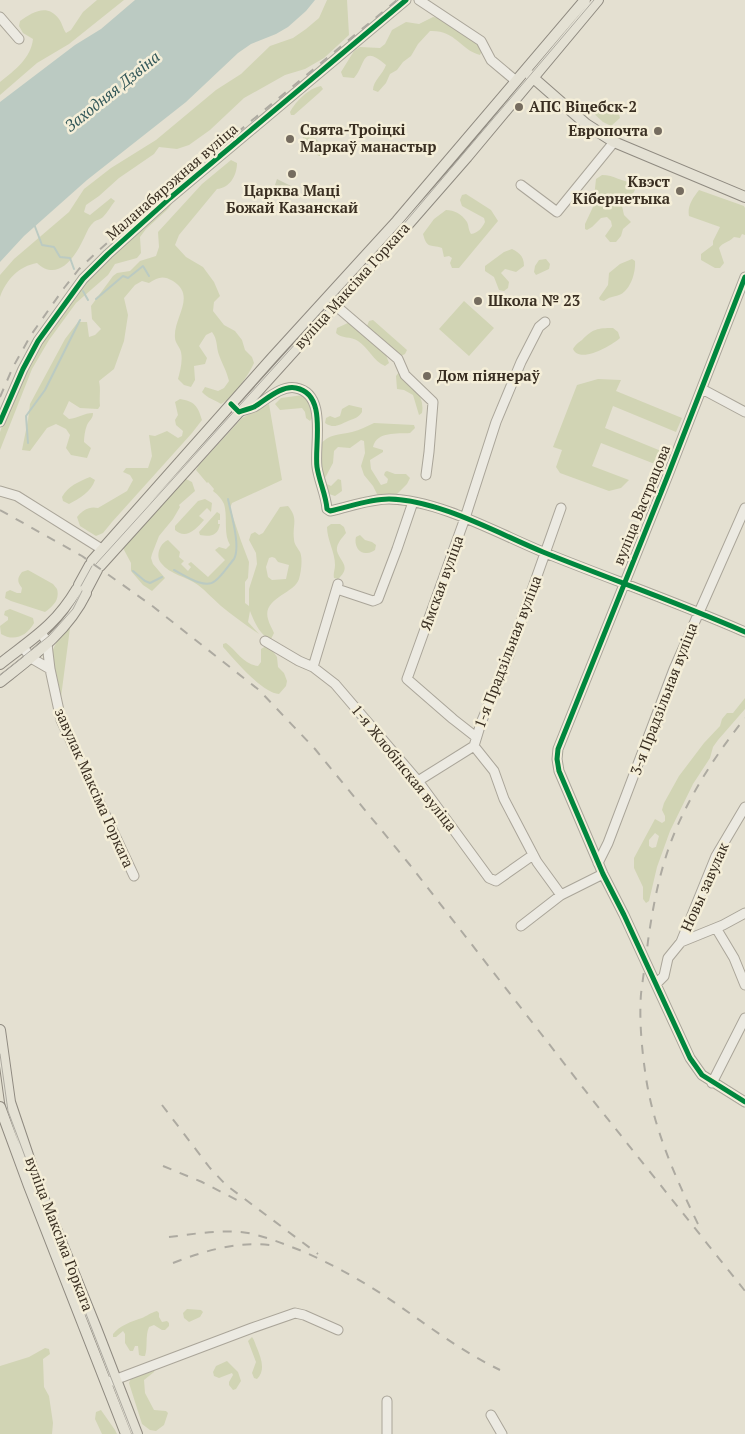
<svg xmlns="http://www.w3.org/2000/svg" width="745" height="1434" viewBox="0 0 745 1434" font-family="'PT Serif',serif">
<style>
.green{fill:#d1d4b4;fill-rule:evenodd}
.cemetery{fill:#ccceb4}
.water{fill:#bbcac2}
.lines{fill:none;stroke-linecap:round;stroke-linejoin:round}
.stream{stroke:#bbcac2;stroke-width:2}
.minor-casing{stroke:#aaa599;stroke-width:11}
.major-casing{stroke:#8f8a80;stroke-width:12}
.minor{stroke:#eceae2;stroke-width:9}
.major{stroke:#e4e1d4;stroke-width:10}
.tram{stroke:#adaaa1;stroke-width:1}
.rail{stroke:#adaaa1;stroke-width:2;stroke-dasharray:9 9;stroke-linecap:butt}
.cycleway-casing{stroke:#f4eed8;stroke-width:8}
.cycleway{stroke:#00873e;stroke-width:5}
.poi-dot{fill:#756c5f;stroke:#f4eed8;stroke-width:2}
.labels{text-anchor:middle;stroke-width:5;stroke-linejoin:round;paint-order:stroke}
.poi-label{font-size:15px;font-weight:bold;fill:#392e21;stroke:#f4eed8;text-anchor:start}
.street-label{font-size:15px;fill:#392e21;stroke:#f4eed8}
.water-label{font-size:16px;font-style:italic;fill:#325758;stroke:#f4eed8}
</style>
<rect width="100%" height="100%" fill="#e4e0d1"/>
<path class="green" d="M97 0H124L69 44 37 63 0 95V82C15 70 31 58 33 39L23 33 19 26 20 21C33 12 47 3 59 19 62 23 63 29 66 33L71 30 83 12Z
M327 0H347L349 35 324 58 305 69 285 75 244 98 210 130 189 145 177 149 159 147 154 154 119 178 99 196 86 205 84 212 90 215 111 198 115 201C111 206 107 213 103 217 100 220 95 220 93 223 88 227 86 235 83 240 74 259 57 282 37 263 19 266 6 280 0 297V275L14 259 69 212 84 189 111 168 156 140 216 90 241 74 270 46 293 38 306 29 319 18Z
M433 17 439 18 479 45 482 51 480 55C459 49 456 30 430 31L418 44 411 56 403 62 397 70 390 74 386 83 378 92 373 90C373 81 383 74 386 65 361 43 366 65 354 78L343 77 341 72 354 51 360 47 380 48 385 44 392 30 406 22 419 24Z
M321 86 323 89 319 93 294 115H291L290 112C296 101 309 88 321 86Z
M601 99 619 114 620 118 611 126 603 122 591 111Z
M308 132 326 148 325 153 322 157C311 153 303 143 302 133Z
M231 160 237 163C237 175 230 188 217 189L179 235 175 245 186 257 203 267 214 282 220 296 214 302 213 311 224 325 235 331 242 340 245 350 252 357 254 363C248 376 234 397 221 404 215 400 207 398 202 392L205 387 218 391 224 388 229 381C226 369 223 366 219 355 216 347 218 340 212 332L206 335 199 346 207 358 205 364 194 366 195 380 191 387 184 385 178 379C180 371 183 361 181 352 180 347 175 343 175 338 173 318 197 296 173 281 163 275 158 277 149 283L142 281 135 285 124 298 128 315 124 341 114 369 99 381C101 390 99 397 100 406L98 409 80 408 69 401 63 414 69 419C78 418 84 413 93 413 93 419 90 419 87 425 85 430 84 437 84 442L91 448 87 458 71 455 66 448 70 435 66 429 56 424 47 428 30 451 22 450 28 420 30 404 65 339 78 322H87L89 337 95 335 101 329 92 319 91 306 113 276 117 273 130 271 140 261 156 256 159 247 158 232 202 184Z
M602 175C614 175 622 182 634 183L636 187 634 192 622 206 624 215 631 222 623 229 621 236 616 242H610L605 236 612 226 611 221 607 217 601 218 592 227 587 230 585 229V224L593 207 596 179Z
M699 190 744 206 745 208V235L742 234 740 238 734 237C728 243 723 242 719 248L724 263 720 268H715L701 260V254L713 245V241L720 227 689 216C687 206 693 198 699 190Z
M466 194 491 210 498 221 459 268H452L450 263 452 258 449 256 444 257 442 248C430 244 427 249 423 234L434 219 446 210C454 210 462 214 467 222 469 226 468 229 471 234 478 233 482 228 485 222L484 218 462 206 460 200 462 195Z
M170 201 172 203 169 208 146 229 140 237 141 253 137 258 115 264 108 275 76 303 49 340 32 369 0 450V432L8 409 37 346 72 296 114 253Z
M512 249C520 253 524 257 524 266L516 272 505 269 501 273 509 282 508 288 504 291 499 290 494 277 485 271V266L504 252Z
M546 259 550 264 549 269 536 275 534 272 535 266 539 260Z
M632 259 635 261C636 273 630 291 619 295 613 297 609 297 604 301L600 300 599 298 608 285 609 273 620 264Z
M464 301 494 328 469 356 439 329Z
M373 320 407 350 405 354 401 356 367 326 369 321Z
M350 322 386 355 389 363 385 366C373 361 369 348 358 341 351 336 341 339 336 333L337 328Z
M613 328 618 332 620 338C611 346 580 364 573 349 576 344 578 343 582 340 593 329 597 328 613 328Z
M399 372 403 374C413 386 425 396 422 413L419 415 413 395 404 390 397 389 396 376Z
M598 379 621 380 616 391 682 418 676 432 613 406 605 428 666 453 660 466 601 443 592 466 629 480 621 488 609 491 560 473 556 467 562 450 553 447 577 385Z
M303 395 310 403 313 417 310 421 306 418 305 412 302 408 280 410 275 404 281 398Z
M180 399C194 401 198 406 202 420L192 433 112 522 103 533 96 536 80 526 77 517C83 510 89 506 98 508L127 491 133 480 130 475 123 472 126 468H148L152 456 149 435 155 436 167 431 178 438 182 436 183 431 176 425 175 420 178 415 175 402Z
M269 404 282 480 232 503 230 508 241 541 249 562 248 578 245 582V603L249 606V589L257 564 256 553 249 540 251 534 255 532 259 535 263 533 280 507 288 506C299 519 292 525 294 539 294 544 297 547 300 552 303 559 301 572 299 579 294 594 262 598 268 619 269 624 272 628 274 633L271 639C260 636 254 621 250 611L248 622 259 634C246 625 233 616 221 606 213 599 206 591 198 585 186 576 170 575 161 563 155 556 160 543 168 540L180 552 179 557 184 561 181 564 188 571 191 567 188 564 191 562 208 577 225 560 215 550 219 547 226 549 230 545C223 533 228 517 224 504 222 499 217 494 213 491L214 489 208 482 207 483 196 470 199 465 242 418ZM272 557 275 558 278 562 289 565 286 579 272 580 268 577 266 567 269 558Z
M349 405 362 408V412C358 418 355 418 348 421 339 425 334 429 325 423L326 418 330 416 335 418 340 416 342 409Z
M374 423 414 425 415 428 410 433C397 434 377 431 373 447L383 450V452L370 460 371 469 381 485 387 483 388 479 384 475 385 472 387 471 395 474H406L410 478 407 484 396 495 378 496 373 486 364 475 361 466 365 453 364 441 361 440 350 448 338 447 334 451 333 463 325 478 327 484 331 486 338 479 341 480 342 491 335 496 326 493 322 479 320 445C328 434 339 435 352 432 360 430 367 426 374 423Z
M90 477 95 480C91 492 80 498 69 504L63 501 62 497C68 486 78 482 90 477Z
M186 479 192 482 195 491 179 505 180 507 173 519 159 536 152 554 151 558 153 564 165 578 152 591 143 585 131 571V563L123 548Z
M205 499 212 503 211 512 207 508 199 516 204 520C196 529 186 540 175 530V526L198 501Z
M217 512 220 514V520H218V524H220C218 536 210 537 200 535L199 532Z
M331 524H340L344 527 346 533C342 538 336 544 337 551 340 562 352 566 338 579L334 578C333 573 335 570 335 565 335 552 327 540 327 527Z
M360 535 365 540 372 542 376 545 375 550C373 551 370 553 367 553 358 554 354 544 356 537Z
M28 570 53 584 57 589C60 600 53 606 45 612L11 601 5 598 6 592 10 590 17 593H21L22 588C17 582 17 578 22 572Z
M10 609 33 618 34 623C27 636 14 642 1 634L0 626 8 620V617L4 615 5 611Z
M70 628 61 697 52 654C54 642 63 635 70 628Z
M226 643C237 651 243 664 258 666L261 662V649L266 646 272 650 277 657 278 667 284 673 287 681 286 686 279 694C262 693 235 660 223 647V644Z
M745 698V709L718 740 713 747 710 758 693 784 670 831 657 867 649 901 646 903 643 899V887L634 868V858L655 819 662 823 665 821V816L662 810 664 803 679 776 704 743 720 726 722 719 727 713H733ZM655 833 659 836 656 847 652 848 649 846V840Z
M187 1309 201 1310 203 1312 200 1317 189 1322 184 1318 183 1313Z
M157 1311 159 1313V1317L162 1322 167 1321 169 1323V1326L165 1330H162L154 1325 149 1327C145 1336 148 1347 145 1356H142L139 1355 138 1346H135L133 1351H130L125 1343V1334L123 1331 116 1337H113V1334C119 1326 132 1321 142 1318 147 1316 150 1313 157 1311Z
M252 1337C255 1341 255 1344 257 1348 261 1358 266 1370 257 1379L254 1378 252 1373 256 1362 248 1341Z
M45 1348 49 1349 50 1354 43 1359 44 1387 49 1396 53 1423 52 1434H0V1366L29 1357Z
M227 1361 238 1372 241 1381 236 1389 233 1390 229 1385V1382L233 1375 232 1373 219 1378 214 1376 213 1372 216 1366Z
M155 1369 154 1372 144 1380 145 1393 154 1410 166 1411 168 1413 164 1425 156 1431 150 1430 142 1424 129 1383 131 1378Z
M101 1410 115 1430 117 1434H102L95 1419 96 1412Z"/>
<path class="cemetery" d="M277 179 297 189 292 195 284 193 275 185Z"/>
<path class="water" d="M135 0H315L306 11 288 27 276 34 251 44 238 53 186 102 87 180 24 236 0 262V102L75 45 101 29Z"/>
<g class="lines">
<path class="stream" d="M34 224 42 245 54 247 60 257 70 258 74 269
M83 291 88 300
M96 299 123 276 128 278 143 266 149 276
M28 443 26 416 45 390 80 320
M174 570C184 575 205 590 215 581 222 576 228 566 234 559 241 546 231 514 228 499
M133 571 145 581 150 583 162 577"/>
<g class="minor-casing">
<path id="minor" d="M419 0 481 41 491 60 516 81
M0 17 19 39
M521 185 557 212 614 142
M745 277 668 475 558 749 557 759 559 771 603 874 624 915 690 1058 702 1075 745 1102
M335 305 398 359 405 375 433 402 429 452 426 475
M702 389 745 412
M231 404 239 412C244 410 249 409 254 407 266 400 281 385 296 388 328 394 314 445 317 467 319 481 326 495 327 509L330 511C349 507 369 499 389 499 439 500 497 533 543 552 610 579 679 603 745 632
M0 422 23 369 38 341 83 279 108 254 170 198 406 0
M0 491 17 496 108 553
M561 508 509 655 481 723 474 746 494 771 504 799 537 862 561 895
M337 589 373 601 378 599 397 549 413 502
M42 633 47 644 50 669 61 720 134 876
M265 641 299 661 313 667 335 684 418 781 489 878 496 881 533 855
M23 647 31 658 50 669
M313 667 338 584
M476 737 453 719 407 679 465 518 496 422 521 362 539 327 545 322
M418 781 474 746
M598 863 608 843 674 669 745 508
M521 926 561 895 603 874
M716 928 734 958 745 985
M681 942 716 856 745 807
M656 984 664 976 668 958 681 942 723 925 745 913
M712 1083 745 1018
M109 1382 252 1328 295 1313 304 1315 338 1330
M491 1415 502 1434
M387 1434V1401"/>
</g>
<g class="major-casing">
<path id="major" d="M530 75 586 124 614 142 745 197
M92 561 272 358 397 221 585 0
M100 566 405 228 467 157 598 0
M79 585 90 565
M87 589 97 570
M0 664C33 638 55 626 77 589
M0 682C33 656 67 632 86 593
M0 1030 10 1102 37 1182 96 1328 137 1434
M0 1107 29 1186 126 1434"/>
</g>
<use href="#minor" class="minor"/>
<use href="#major" class="major"/>
<path class="tram" d="M96 564 402 226 594 0
M81 586 92 566
M0 675 49 636 73 609 82 591
M0 1054 8 1111 36 1186 133 1434"/>
<path class="rail" d="M0 397 13 367 31 335 64 288 79 269 98 251 150 205 397 0
M0 510 82 556 151 605 259 690 315 749 410 865 591 1098 745 1291
M162 1105 210 1168 226 1185 318 1254
M163 1166 202 1182 237 1200
M698 1224C675 1177 654 1129 646 1078 642 1051 639 1021 641 994 643 977 646 959 648 941 654 898 663 854 683 814 700 779 721 748 745 718
M169 1237C194 1234 222 1229 248 1233 267 1237 284 1244 302 1251 336 1266 368 1284 398 1305 431 1328 463 1352 500 1370
M173 1263C207 1250 240 1240 276 1246"/>
<g class="cycleway-casing">
<path id="cycleway" d="M745 277 668 475 558 749 557 759 559 771 603 874 624 915 690 1058 702 1075 745 1102
M231 404 239 412C244 410 249 409 254 407 266 400 281 385 296 388 328 394 314 445 317 467 319 481 326 495 327 509L330 511C349 507 369 499 389 499 439 500 497 533 543 552 610 579 679 603 745 632
M0 422 23 369 38 341 83 279 108 254 170 198 406 0"/>
</g>
<use href="#cycleway" class="cycleway"/>
</g>
<g class="poi-dot">
<circle cx="519" cy="107" r="5"/>
<circle cx="658" cy="131" r="5"/>
<circle cx="290" cy="139" r="5"/>
<circle cx="292" cy="174" r="5"/>
<circle cx="680" cy="191" r="5"/>
<circle cx="478" cy="301" r="5"/>
<circle cx="427" cy="376" r="5"/>
</g>
<g class="labels">
<g class="poi-label">
<text x="529" y="112">АПС Віцебск-2</text>
<text x="300" y="135">Свята-Троіцкі<tspan x="300" dy="17">Маркаў манастыр</tspan></text>
<text x="648" y="136" text-anchor="end">Европочта</text>
<text x="670" y="187" text-anchor="end">Квэст<tspan x="670" dy="17">Кібернетыка</tspan></text>
<text x="292" y="196" text-anchor="middle">Царква Маці<tspan x="292" dy="17">Божай Казанскай</tspan></text>
<text x="488" y="306">Школа № 23</text>
<text x="437" y="381">Дом піянераў</text>
</g>
<g class="street-label">
<text transform="translate(172 182) rotate(-41)" y="5">Маланабярэжная вуліца</text>
<text transform="translate(352 286) rotate(-48)" y="5">вуліца Максіма Горкага</text>
<text transform="translate(642 505) rotate(-68)" y="5">вуліца Вастрацова</text>
<text transform="translate(442 583) rotate(-70)" y="5">Ямская вуліца</text>
<text transform="translate(508 652) rotate(-69)" y="5">1-я Прадзільная вуліца</text>
<text transform="translate(664 699) rotate(-69)" y="5">3-я Прадзільная вуліца</text>
<text transform="translate(404 768) rotate(51)" y="5">1-я Жлобінская вуліца</text>
<text transform="translate(94 788) rotate(66)" y="5">завулак Максіма Горкага</text>
<text transform="translate(705 887) rotate(-66)" y="5">Новы завулак</text>
<text transform="translate(59 1234) rotate(69)" y="5">вуліца Максіма Горкага</text>
</g>
<g class="water-label">
<text transform="translate(112 91) rotate(-39)" y="6">Заходняя Дзвіна</text>
</g>
</g>
</svg>
